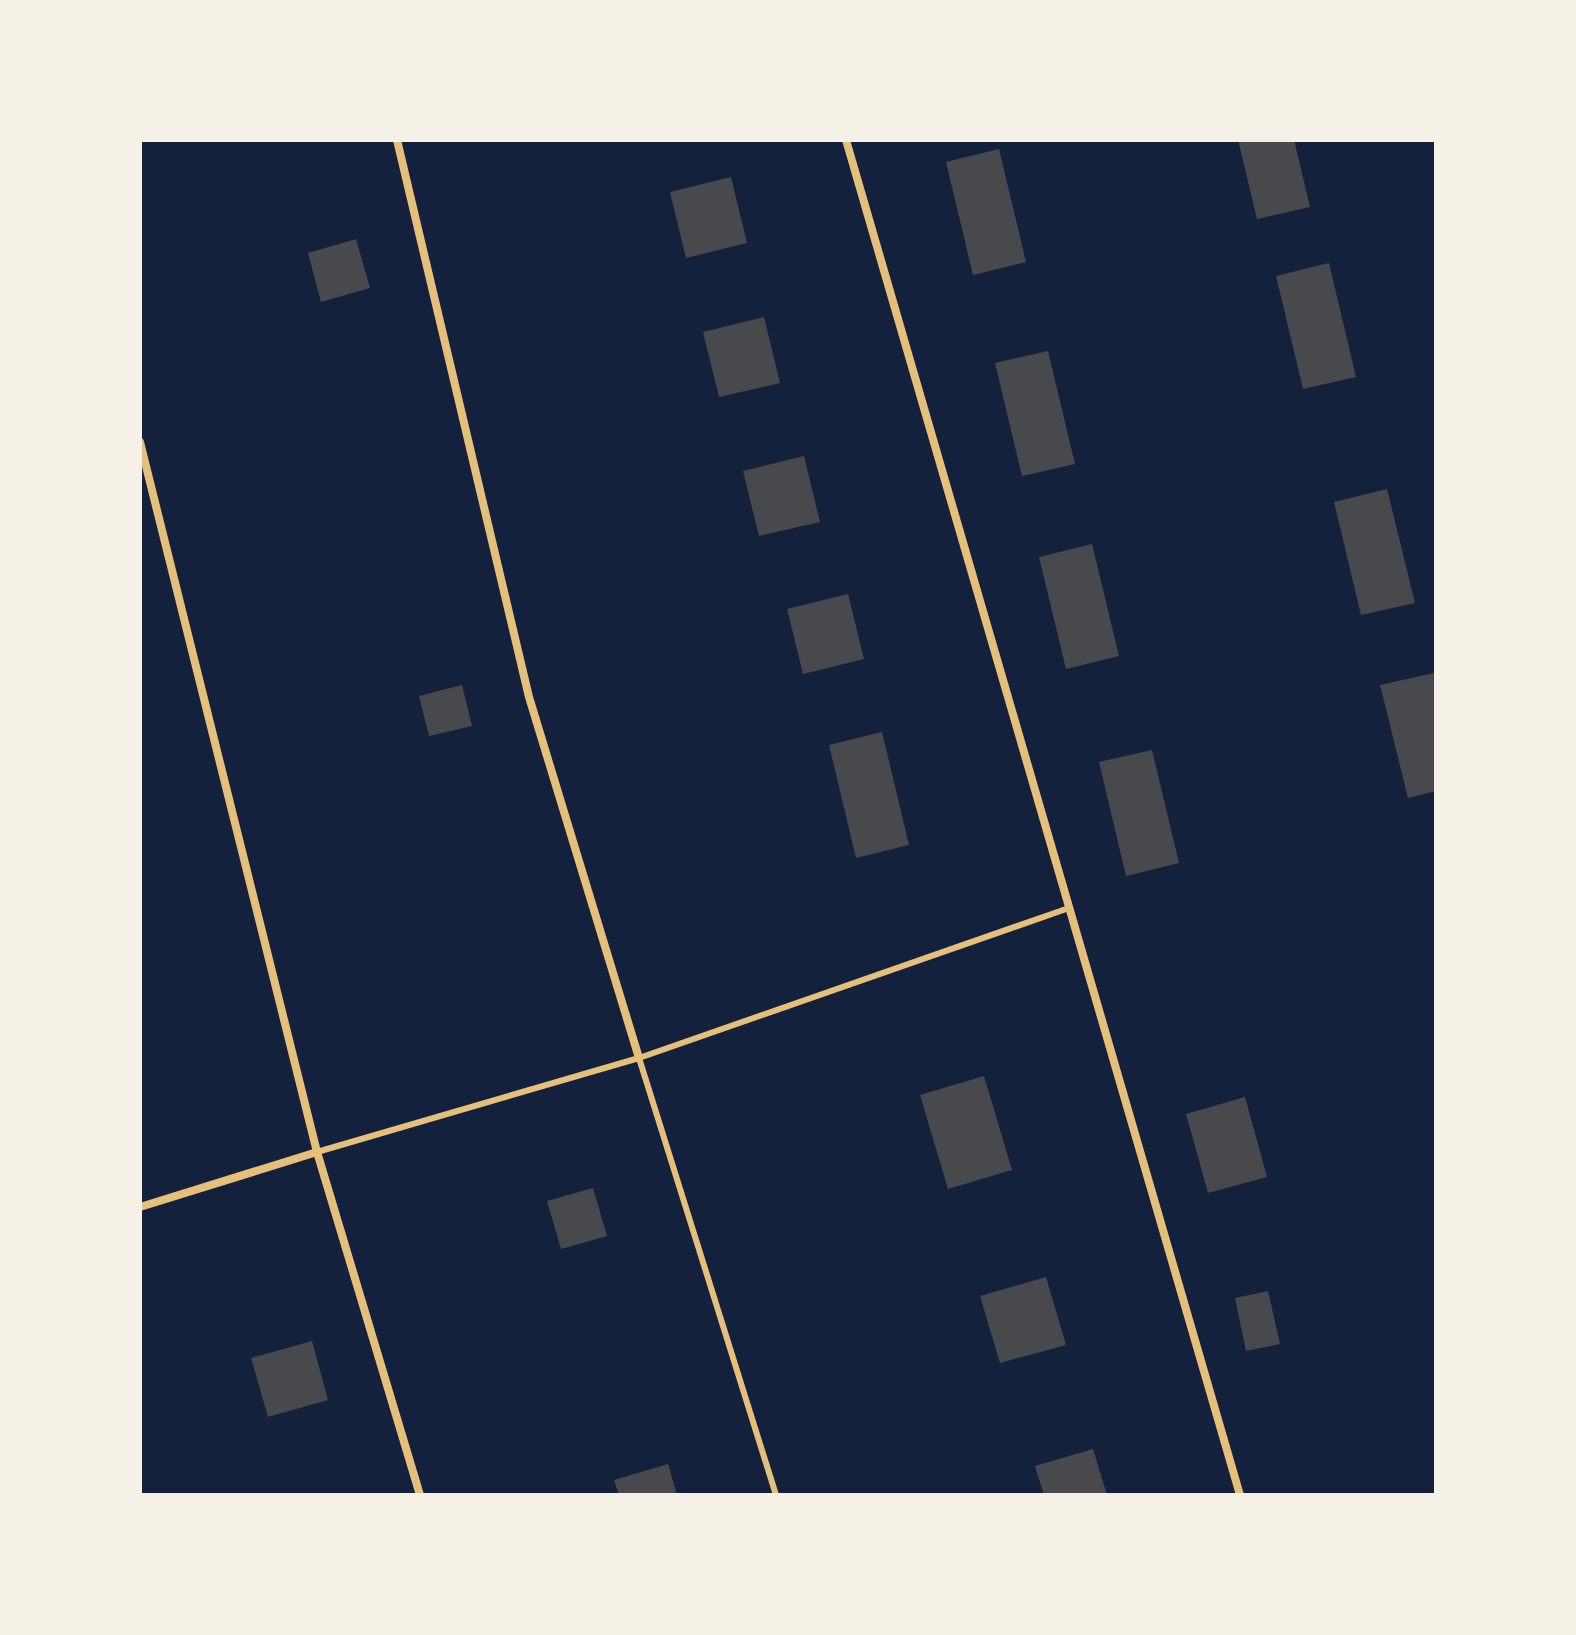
<svg xmlns="http://www.w3.org/2000/svg" width="1576" height="1635" viewBox="0 0 1576 1635" font-family="'Crimson Pro',serif">
<style>
.building{fill:#48494c}
.lines{fill:none;stroke-linecap:round;stroke-linejoin:round}
.service{stroke:#e5c07b;stroke-width:6}
.minor{stroke:#e5c07b;stroke-width:8}
</style>
<rect width="100%" height="100%" fill="#14213d"/>
<path class="building" d="M1238 140H1294L1310 207 1257 219Z
M999 149 1026 262 973 275 946 162Z
M731 177 747 243 686 258 670 192Z
M356 239 370 288 321 302 308 253Z
M1329 263 1356 377 1303 389 1276 276Z
M764 317 780 383 719 397 703 332Z
M1048 351 1075 464 1022 476 995 363Z
M804 456 820 522 759 536 743 471Z
M1387 489 1415 603 1361 615 1334 502Z
M1092 544 1119 656 1066 669 1039 557Z
M848 594 864 659 803 674 787 609Z
M1434 673 1436 682V791L1408 798 1380 685Z
M462 685 472 726 429 736 419 696Z
M882 732 909 845 856 858 829 745Z
M1152 750 1179 863 1126 876 1099 762Z
M984 1076 1012 1170 948 1189 920 1095Z
M1245 1097 1267 1177 1208 1193 1186 1114Z
M593 1188 607 1236 561 1249 547 1201Z
M1046 1277 1066 1345 1000 1363 980 1296Z
M1268 1291 1280 1344 1246 1351 1235 1298Z
M312 1341 328 1400 268 1417 251 1358Z
M1093 1449 1107 1495H1044L1035 1466Z
M668 1464 677 1495H619L614 1480Z"/>
<g class="lines">
<path class="service" d="M639 1058 776 1495
M317 1152 639 1058 1069 908"/>
<path class="minor" d="M397 140 529 697 639 1058
M846 140 1240 1495
M140 442 317 1152 420 1495
M140 1207 317 1152"/>
</g>
<rect width="1576" height="1635" fill="none" stroke="#f6f1e7" stroke-width="284"/>
</svg>
